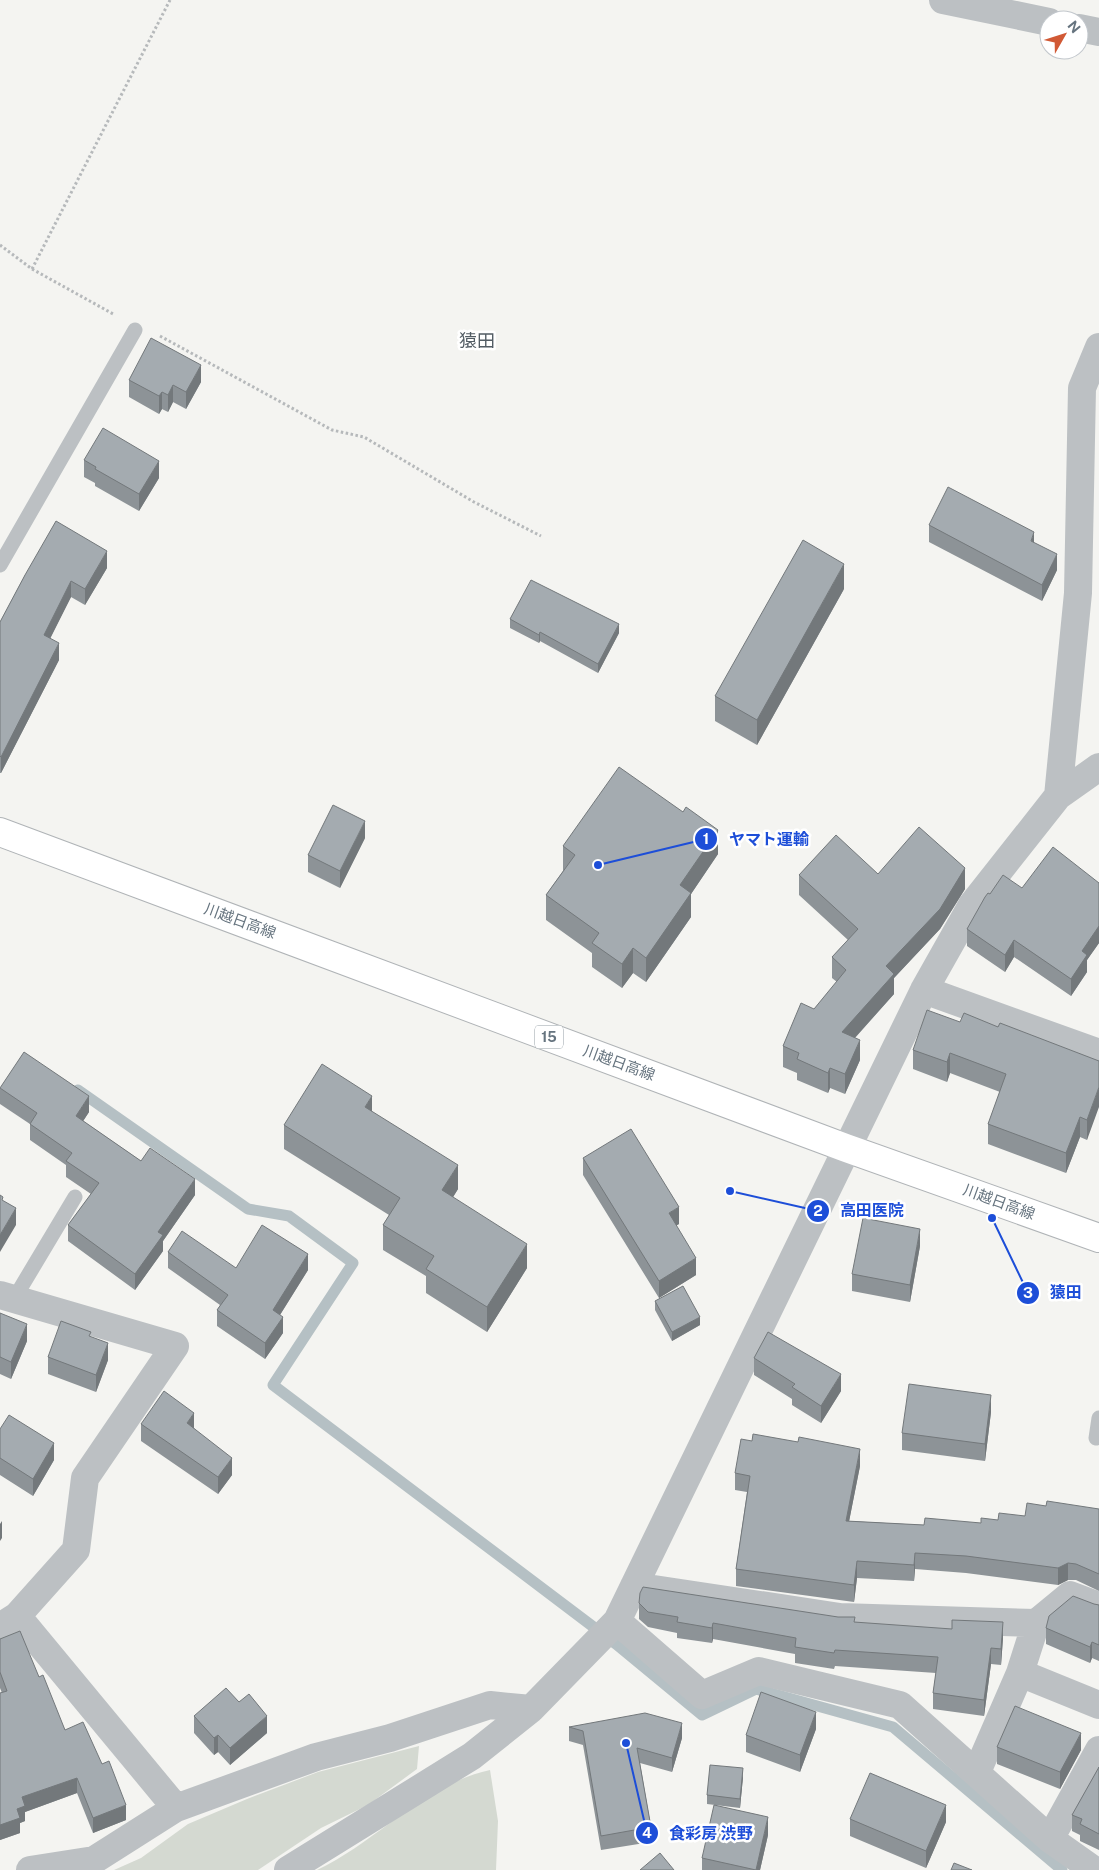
<svg xmlns="http://www.w3.org/2000/svg" width="1099" height="1870" viewBox="0 0 1099 1870" font-family="'Public Sans','Noto Sans JP',sans-serif">
<style>
.green{fill:#d4d9d1}
.lines{fill:none;stroke-linecap:round;stroke-linejoin:round}
.stream{stroke:#b5c0c4;stroke-width:11}
.primary-casing{stroke:#b0b4b7;stroke-width:30}
.path{stroke:#b6b9bb;stroke-width:3;stroke-dasharray:2.5 2.5;stroke-linecap:butt}
.service{stroke:#bcc0c3;stroke-width:15}
.minor{stroke:#bcc0c3;stroke-width:28}
.primary{stroke:#fff;stroke-width:28}
.wall{fill:#8d9397}
.shaded-wall{fill:#73787b}
.building{fill:#a4abb0;stroke:#73787b}
.labels{text-anchor:middle;stroke-width:5;stroke-linejoin:round;paint-order:stroke}
.shield{fill:#fff;stroke:#949ea5;stroke-width:1}
.shield-label{font-size:14px;font-weight:bold;fill:#66747f}
.street-label{font-size:15px;fill:#66747f;stroke:#fff}
.quarter-label{font-size:18px;fill:#535d65;stroke:#fff}
.leader{fill:none;stroke:#1d4ed8;stroke-width:2}
.callout-dot{fill:#1d4ed8;stroke:#fff;stroke-width:2}
.mark-label{font-size:15px;text-anchor:middle;font-weight:bold;fill:#fff}
.callout-label{font-size:16px;text-anchor:middle;font-weight:bold;fill:#1d4ed8;stroke:#fff;stroke-width:5;stroke-linejoin:round;paint-order:stroke}
</style>
<rect width="100%" height="100%" fill="#f4f4f1"/>
<path class="green" d="M419 1746 417 1769 368 1805 321 1828 258 1870H114L141 1858 188 1824 247 1799 318 1772Z
M490 1770 498 1821 496 1870H317C377 1842 424 1784 490 1770Z"/>
<g class="lines">
<path class="stream" d="M78 1090 248 1209 289 1216 353 1263 273 1385 616 1644 702 1715 756 1689 893 1727 1062 1870"/>
<g class="primary-casing">
<path id="primary" d="M0 832 846 1148 1099 1238"/>
</g>
<path class="path" d="M0 245 32 269 115 315
M32 269 170 0
M160 336 332 430 364 437 474 502 541 536"/>
<path class="service" d="M0 565 135 330
M14 1299 75 1197
M1096 1438 1099 1418"/>
<path class="minor" d="M943 0 1049 22
M1079 28 1099 32
M1058 796 1099 767
M924 990 1099 1053
M0 1295 175 1346 85 1478 76 1550 17 1616 0 1627
M634 1586 840 1617 1036 1623
M17 1616 176 1808
M617 1621 702 1695 759 1671 900 1705 1050 1839 1094 1870
M1020 1673 1099 1705
M977 1772 1020 1673 1036 1623 1070 1595 1099 1606
M1050 1839 1099 1750
M30 1870 94 1860 176 1808 316 1757 390 1738 490 1705 531 1709
M288 1870 472 1756 531 1709 617 1621 924 990 972 905 1058 796 1078 593 1082 388 1099 347"/>
<use href="#primary" class="primary"/>
</g>
<path class="wall" d="M129 380 201 382 186 409 173 402 168 412 162 409 159 414 129 397Z
M84 460 159 478 139 511 95 486V483L84 477Z
M929 525 1034 543 1057 570 1042 601 929 542Z
M107 568 85 605 71 597 50 638 59 660 1 773H0V622L25 575Z
M844 589 757 745 715 721V696Z
M510 619 619 633 598 673 540 641 539 643 510 628Z
M365 838 340 888 308 872V855Z
M563 846 718 854 691 894V917L646 982 633 973 622 988 592 967V953L546 920V895L563 871Z
M878 874 965 889 940 929 894 978V994L855 1038 860 1060 845 1094 830 1088 828 1093 797 1080V1073L783 1067V1046L837 982 832 978V957L848 940 799 895V875Z
M1099 883V943L1087 960V972L1071 996 1014 957 1005 972 967 946V929L990 894 1022 888Z
M960 1022 998 1027 1099 1061 1087 1140 1080 1137 1066 1173 988 1144V1124L1000 1092 950 1073 947 1082 913 1069V1050Z
M0 1088 89 1112 83 1121 141 1161 195 1195 163 1241V1251L135 1290 68 1241V1225L91 1194 66 1177V1165L30 1140V1124L0 1104Z
M372 1112 458 1189 453 1197 527 1268 487 1332 426 1293V1276L383 1250V1225L389 1215 284 1149V1125Z
M583 1158 679 1224 676 1225 696 1275 659 1298 583 1175Z
M920 1246 910 1302 852 1291V1274Z
M168 1252 236 1268 308 1270 280 1315 283 1333 265 1359 217 1326V1310L220 1305 168 1268Z
M655 1301 700 1325 672 1341 655 1310Z
M0 1313 27 1341 11 1379 0 1374Z
M91 1337 108 1360 96 1392 48 1374V1357Z
M754 1358 841 1391 821 1423 792 1405V1399L754 1375Z
M991 1412 985 1461 902 1450V1433Z
M141 1424 194 1428 232 1475 218 1494 141 1441Z
M0 1429 54 1460 33 1496 0 1475Z
M860 1466 849 1521 924 1525 981 1523 1025 1516 1046 1506 1099 1509V1591L1076 1580H1068L1058 1585 966 1573 915 1569 914 1581 857 1578 854 1602 736 1586V1569L747 1492 735 1490V1473Z
M639 1603 855 1622 1003 1638 1001 1665 991 1664 984 1716 933 1709V1693L936 1673 835 1666 834 1669 795 1663V1654L713 1639 712 1643 677 1638V1633L648 1627 639 1619Z
M1094 1604 1099 1605V1661L1092 1658 1090 1663 1046 1644V1628Z
M0 1639 39 1677 65 1730 126 1820 93 1833 77 1793 25 1812V1821L20 1823V1833L0 1840V1693H2L0 1688Z
M239 1702 267 1733 230 1765 218 1752 214 1755 194 1733V1716Z
M569 1727 682 1738 672 1772 640 1763 651 1827V1842L601 1850 583 1745 569 1741Z
M816 1729 800 1772 746 1752V1735Z
M997 1747 1081 1750 1060 1789 997 1764Z
M1099 1767V1850L1080 1841V1835L1072 1831V1815Z
M743 1777 740 1808 707 1804V1795Z
M850 1819 946 1822 926 1868 850 1836Z
M768 1835 760 1870H702V1858Z"/>
<path class="shaded-wall" d="M201 365V382L186 409V392Z
M173 385V402L168 412V395Z
M162 392V409L159 414V396Z
M159 461V478L139 511V494Z
M1034 532V548L1031 541Z
M107 551V568L85 605V589Z
M1057 554V570L1042 601V585Z
M844 564V589L757 745V720Z
M71 581V597L44 651V635Z
M619 624V633L598 673V664Z
M540 632V641L539 643V635Z
M59 643V660L1 773V757Z
M365 821V838L340 888V871Z
M718 830V854L691 894V917L646 982V958L680 885Z
M965 868V889L940 929 894 978V994L842 1052V1032L886 966Z
M1099 926V943L1087 960V972L1071 996V979L1082 951Z
M1014 940V957L1005 972V955Z
M633 948V973L622 988V964Z
M860 1040V1060L845 1094V1074Z
M950 1053V1073L947 1082V1062Z
M830 1068V1088L828 1093V1073Z
M1099 1087V1107L1087 1140V1120Z
M89 1096V1112L76 1132V1116Z
M372 1096V1120L365 1107Z
M1080 1117V1137L1066 1173V1153Z
M458 1165V1189L442 1215V1190Z
M195 1179V1195L163 1241V1251L135 1290V1274L158 1232Z
M679 1207V1224L669 1230V1213Z
M16 1208V1225L0 1252V1235Z
M920 1229V1246L910 1302V1285Z
M527 1244V1268L487 1332V1307Z
M308 1254V1270L273 1326V1310Z
M696 1258V1275L659 1298V1281Z
M283 1317V1333L265 1359V1343Z
M700 1317V1325L672 1341V1332Z
M27 1324V1341L11 1379V1362Z
M108 1343V1360L96 1392V1375Z
M841 1374V1391L821 1423V1406Z
M991 1395V1412L985 1461V1444Z
M194 1413V1430L187 1423Z
M54 1443V1460L33 1496V1479Z
M860 1449V1466L846 1537V1521Z
M232 1458V1475L218 1494V1477Z
M2 1521V1538L0 1541V1524Z
M915 1553V1569L914 1581V1565Z
M857 1561V1578L854 1602V1585Z
M1068 1563V1580L1058 1585V1568Z
M1003 1622V1638L1001 1665V1649Z
M713 1623V1639L712 1643V1628Z
M1092 1642V1658L1090 1663V1647Z
M991 1648V1664L984 1716V1700Z
M816 1712V1729L800 1772V1755Z
M267 1716V1733L230 1765V1748Z
M682 1723V1738L672 1772V1758Z
M1081 1733V1750L1060 1789V1772Z
M218 1735V1752L214 1755V1738Z
M743 1768V1777L740 1808V1799Z
M77 1778V1793L25 1812V1821L20 1823V1833L0 1840V1825L22 1797Z
M126 1805V1820L93 1833V1818Z
M946 1805V1822L926 1868V1851Z
M768 1817V1835L760 1870H756Z"/>
<path class="building" d="M151 338 201 365 186 392 173 385 168 395 162 392 159 396 129 380Z
M103 428 159 461 139 494 95 469 96 467 84 460Z
M948 487 1034 532 1031 541 1057 554 1042 585 929 525Z
M56 521 107 551 85 589 71 581 44 635 59 643 1 757 0 756V622L25 575Z
M803 540 844 564 757 720 715 696Z
M531 580 619 624 598 664 540 632 539 635 510 619Z
M619 767 683 812 686 807 718 830 680 885 691 893 646 958 633 948 622 964 592 943 599 933 546 895 575 855 563 846Z
M333 805 365 821 340 871 308 855Z
M919 827 965 868 940 909 886 966 894 974 842 1032 860 1040 845 1074 830 1068 828 1073 797 1059 799 1053 783 1046 801 1003 814 1009 846 970 832 957 858 929 799 875 836 835 878 874Z
M1053 847 1099 883V926L1082 951 1087 955 1071 979 1014 940 1005 955 967 929 985 897 988 893 990 894 1003 875 1022 888Z
M927 1010 960 1022 964 1013 998 1027 1000 1023 1099 1061V1087L1087 1120 1080 1117 1066 1153 988 1124 1006 1074 950 1053 947 1062 913 1050Z
M24 1052 89 1096 76 1116 141 1161 150 1148 195 1179 158 1232 163 1235 135 1274 68 1225 99 1183 66 1161 72 1153 30 1124 37 1113 0 1088Z
M322 1064 372 1096 365 1107 458 1165 442 1190 527 1244 487 1307 426 1269 434 1256 383 1225 400 1198 284 1125Z
M631 1129 679 1207 669 1213 696 1258 659 1281 583 1158Z
M0 1195 3 1197 2 1200 16 1208 0 1235Z
M863 1218 920 1229 910 1285 852 1274Z
M262 1225 308 1254 273 1310 283 1317 265 1343 217 1310 228 1295 168 1252 182 1231 236 1268Z
M683 1286 700 1317 672 1332 655 1301Z
M0 1313 27 1324 11 1362 0 1357Z
M61 1321 91 1332 89 1336 108 1343 96 1375 48 1357Z
M768 1332 841 1374 821 1406 792 1387 795 1384 754 1358Z
M909 1384 991 1395 985 1444 902 1433Z
M164 1391 194 1413 187 1423 232 1458 218 1477 141 1424Z
M9 1415 54 1443 33 1479 0 1458V1429Z
M753 1434 798 1442 799 1437 860 1449 846 1521 924 1525 925 1518 981 1523V1518L998 1520 999 1513 1025 1516 1027 1503 1046 1506 1047 1501 1099 1509V1574L1076 1564 1068 1563 1058 1568 966 1556 915 1553 914 1565 857 1561 854 1585 736 1569 750 1476 735 1473 741 1439 752 1441Z
M643 1587 838 1617H855L854 1622 952 1629V1620L1003 1622 1001 1649 991 1648 984 1700 933 1693 938 1657 835 1650 834 1653 795 1647 796 1638 713 1623 712 1628 677 1622 678 1617 648 1612 639 1603 640 1593Z
M1073 1596 1094 1604 1099 1605V1645L1092 1642 1090 1647 1046 1628 1049 1616Z
M20 1631 39 1677 43 1675 65 1730 83 1722 102 1764 109 1761 126 1805 93 1818 77 1778 22 1797 25 1806 17 1809 20 1818 0 1825V1693L7 1691 0 1672V1639Z
M226 1688 239 1702 249 1694 267 1716 230 1748 218 1735 214 1738 194 1716Z
M761 1692 816 1712 800 1755 746 1735Z
M1015 1706 1081 1733 1060 1772 997 1747Z
M645 1713 682 1723 672 1758 637 1748 651 1827 601 1836 583 1731 569 1727Z
M710 1765 743 1768 740 1799 707 1795Z
M1099 1767V1834L1080 1824 1082 1819 1072 1815Z
M870 1773 946 1805 926 1851 850 1819Z
M714 1805 768 1817 756 1870 702 1858Z
M660 1853 674 1870H640Z
M954 1863 972 1870H951Z"/>
<g class="labels">
<rect class="shield" x="535" y="1025.5" width="28" height="23" rx="4"/>
<g class="shield-label">
<text x="549" y="1042">15</text>
</g>
<g class="street-label">
<text transform="translate(240 921) rotate(20)" y="5">川越日高線</text>
<text transform="translate(619 1063) rotate(20)" y="5">川越日高線</text>
<text transform="translate(999 1202) rotate(20)" y="5">川越日高線</text>
</g>
<g class="quarter-label">
<text x="477" y="347">猿田</text>
</g>
</g>
<path class="leader" d="M598 865L706 839M730 1191L818 1211M992 1218L1028 1293M626 1743L647 1833"/>
<g class="callout-dot">
<circle cx="598" cy="865" r="5"/>
<circle cx="730" cy="1191" r="5"/>
<circle cx="992" cy="1218" r="5"/>
<circle cx="626" cy="1743" r="5"/>
<circle cx="706" cy="839" r="12"/>
<circle cx="818" cy="1211" r="12"/>
<circle cx="1028" cy="1293" r="12"/>
<circle cx="647" cy="1833" r="12"/>
</g>
<g class="mark-label">
<text x="706" y="844">1</text>
<text x="818" y="1216">2</text>
<text x="1028" y="1298">3</text>
<text x="647" y="1838">4</text>
</g>
<g class="callout-label">
<text x="769" y="845">ヤマト運輸</text>
<text x="872" y="1216">高田医院</text>
<text x="1066" y="1298">猿田</text>
<text x="711" y="1839">食彩房 渋野</text>
</g>
<g transform="translate(1064 35) rotate(51)"><circle r="24" fill="#ffffff" stroke="#c2c7cc"/>
<path d="M0-4L9 19L0 12L-9 19Z" fill="#d15935"/>
<text y="-8" font-size="14" font-weight="bold" text-anchor="middle" fill="#66747f">N</text>
</g>
</svg>
